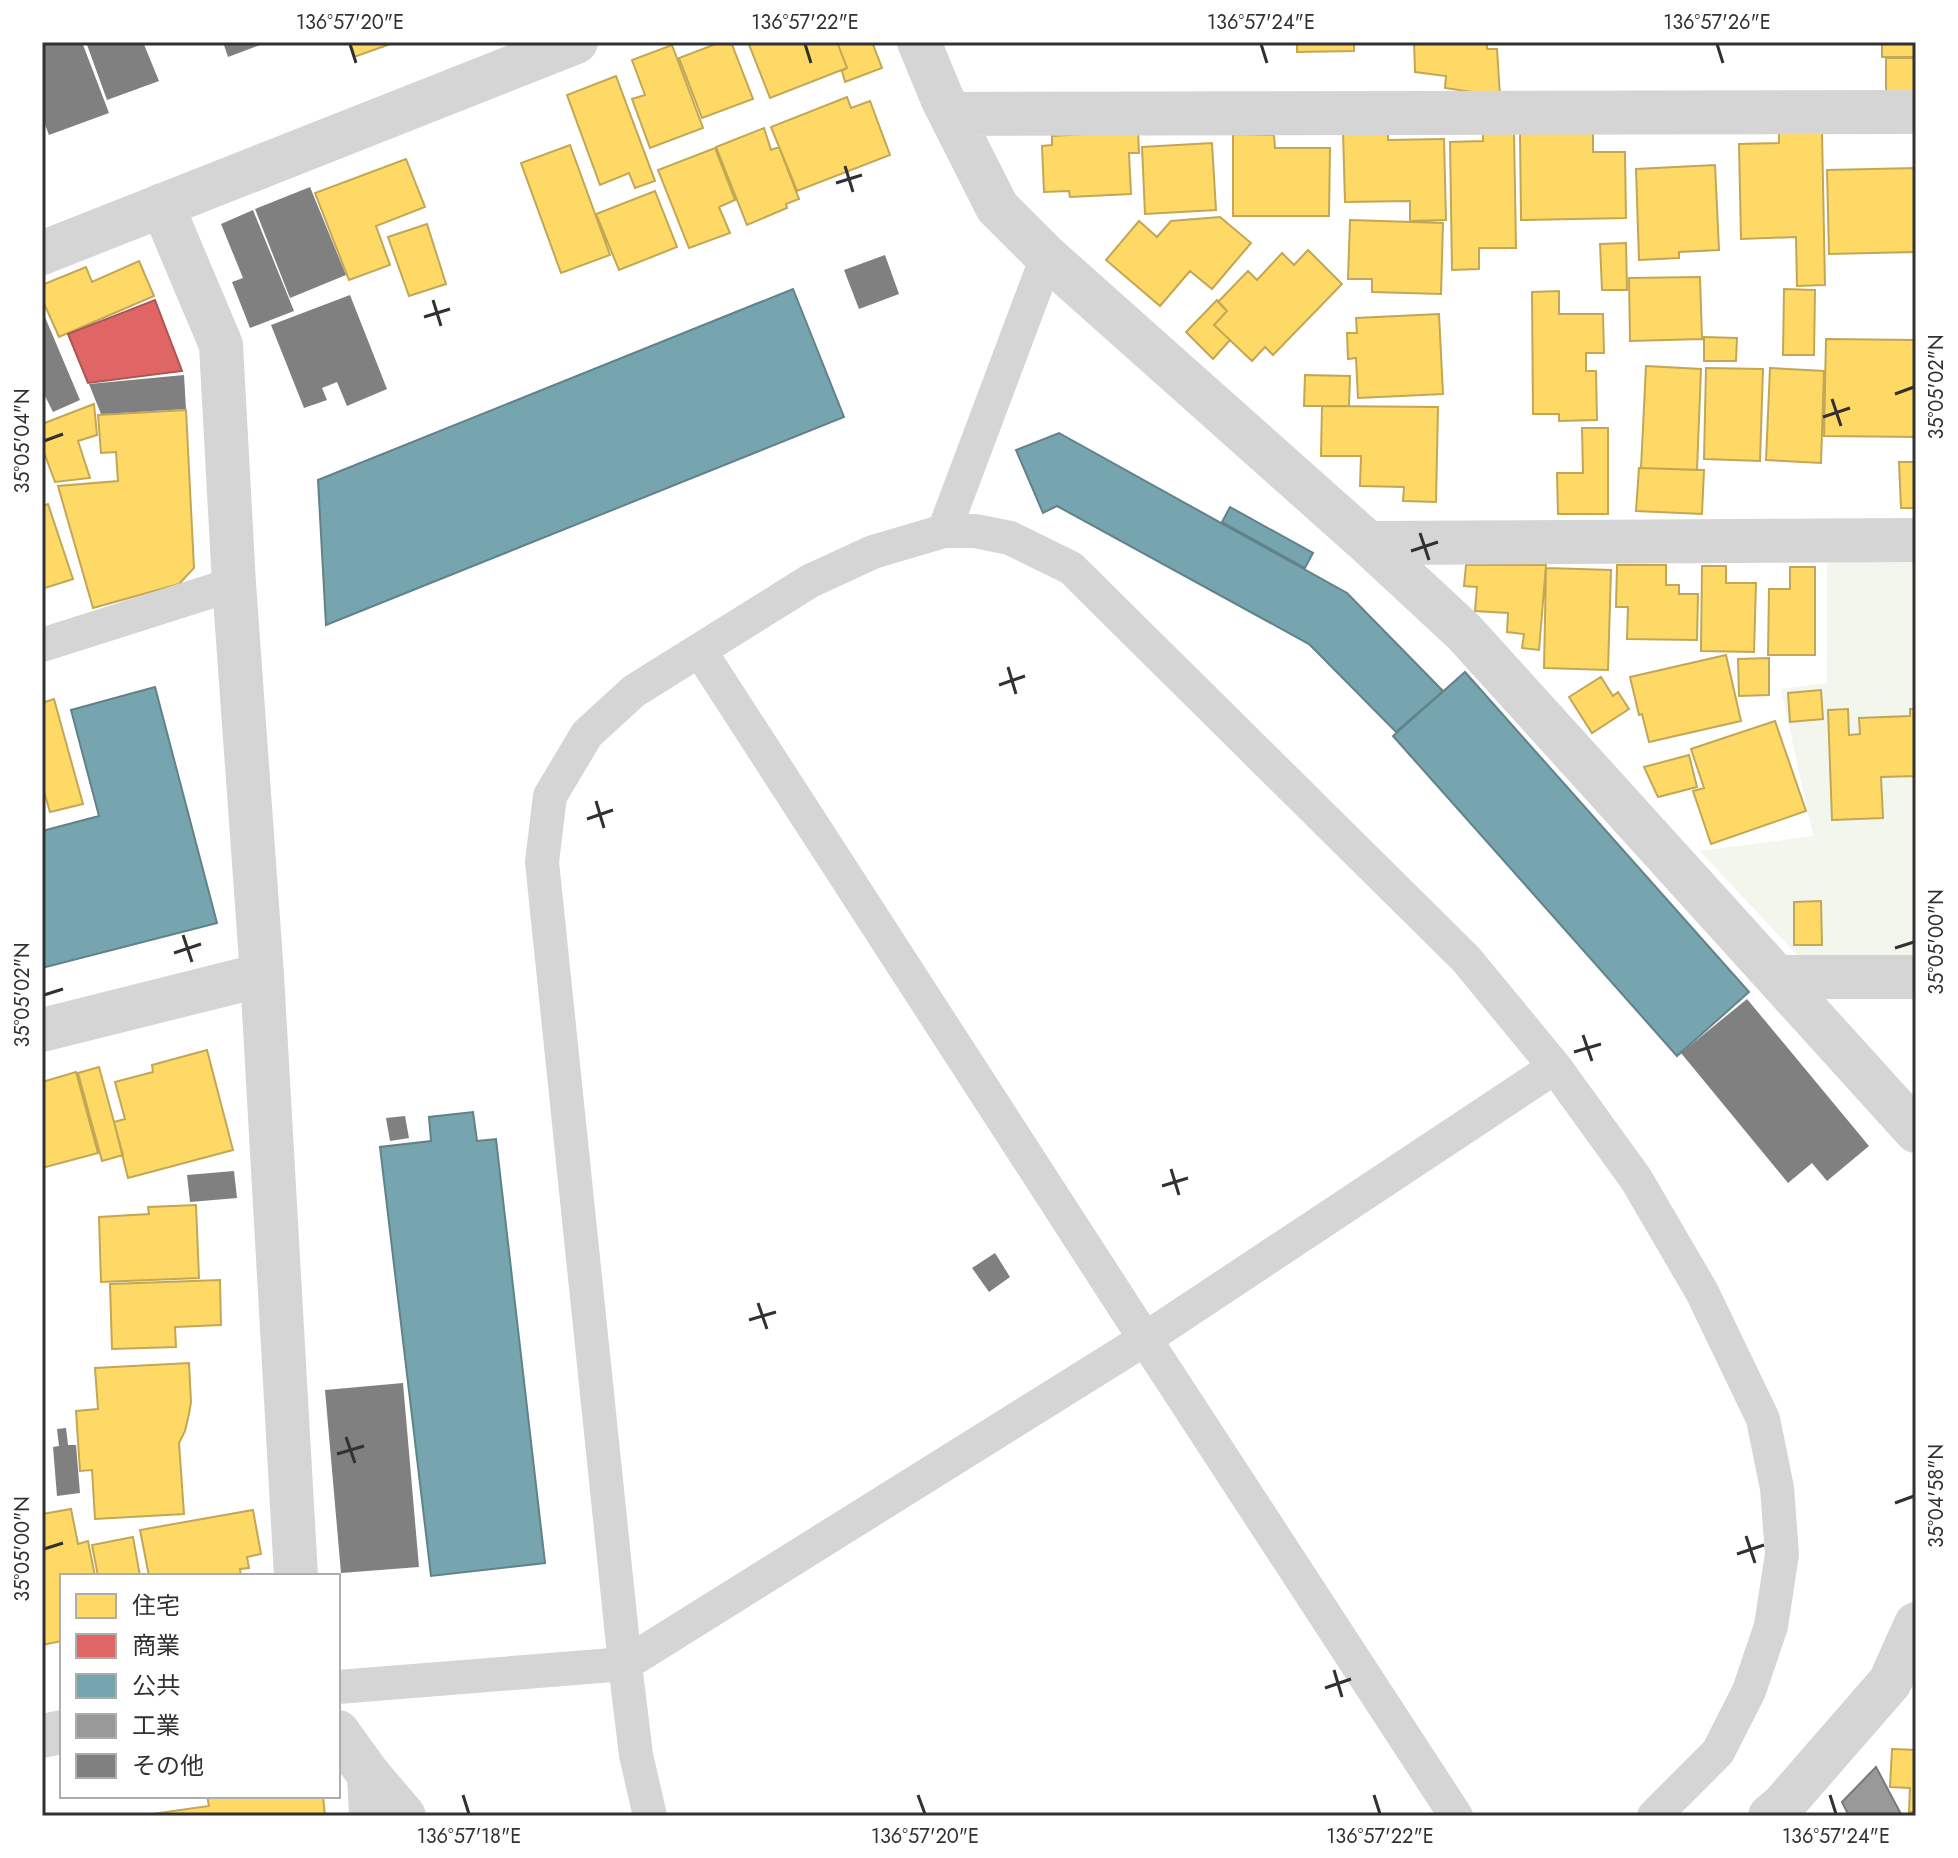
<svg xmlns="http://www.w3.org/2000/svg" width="1958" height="1858" viewBox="0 0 1958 1858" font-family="Jost,'Noto Sans JP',sans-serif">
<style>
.green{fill:#f2f6ed}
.homes{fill:#ffd966;stroke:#c1a756;stroke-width:2}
.shops{fill:#e06666;stroke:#ac5656;stroke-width:2}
.public{fill:#76a5af;stroke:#618289;stroke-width:2}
.industry{fill:#999;stroke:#7a7a7a;stroke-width:2}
.building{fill:#808080}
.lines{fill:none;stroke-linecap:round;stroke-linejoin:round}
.service{stroke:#d5d5d5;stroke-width:34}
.minor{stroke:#d5d5d5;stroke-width:44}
.tertiary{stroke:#d5d5d5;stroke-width:44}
.ticks{fill:none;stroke:#313131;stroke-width:3}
.neatline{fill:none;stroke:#313131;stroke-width:3}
.ticks-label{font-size:20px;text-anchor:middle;fill:#313131}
</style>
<rect width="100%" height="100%" fill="#fff"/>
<path class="green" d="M1827 560H1916V955H1797L1700 851 1813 836 1781 689 1827 683Z"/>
<path class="homes" d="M349 42H396L354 57Z
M721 42H731L753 99 702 118 679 58Z
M748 42H837L847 68 770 98Z
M837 42H872L882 68 845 82 842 71 847 68Z
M1297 42H1354V51L1297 52Z
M1414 42H1487V49H1497L1500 96 1445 88 1446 76 1415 72Z
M1822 42H1872V44H1822Z
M1882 42H1916V57H1882Z
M672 45 703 128 650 148 632 99 645 95 632 60Z
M1886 58H1915V93L1886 92Z
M616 76 655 181 635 188 629 173 600 185 567 95Z
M847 97 851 108 870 101 890 155 797 191 771 127Z
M764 128 771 150 779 147 799 199 786 204 787 208 747 225 716 147Z
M1593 129V152H1625L1626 218 1521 220 1520 130Z
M1388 130V140L1444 139 1446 220 1410 221V201L1345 202 1343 131Z
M1138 131 1139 153H1129L1131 194 1070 197 1069 191 1044 192 1042 146 1052 145V136Z
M1483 132H1514L1516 248H1479V269L1452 270 1450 142 1483 141Z
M1822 132 1825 285 1797 286 1796 237 1741 239 1739 144 1779 143V133Z
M1233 134 1274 135 1275 148H1330L1329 216H1233Z
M1212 143 1216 210 1145 214 1142 147Z
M570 145 610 255 561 273 521 163Z
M715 148 735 200 719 207 730 233 689 248 658 170Z
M406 159 425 207 376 226 390 265 349 280 315 193Z
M1715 165 1719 250 1679 252V258L1639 260 1636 169Z
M1916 168V252L1829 254 1827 170Z
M655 191 677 247 619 270 596 214Z
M1220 217 1251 243 1212 289 1190 271 1160 306 1106 260 1139 221 1157 237 1171 221Z
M1350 220 1443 223 1441 294 1372 292V279H1348Z
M427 224 446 284 409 296 388 237Z
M1626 243 1627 290H1602L1600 244Z
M1308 250 1342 284 1273 355 1265 347 1252 361 1214 325 1227 311 1218 302 1248 271 1257 280 1282 253 1294 265Z
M139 261 154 296 59 337 42 299V285L86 267 92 282Z
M1700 277 1702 339 1630 341 1629 278Z
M1784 289 1815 290 1814 355H1783Z
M1559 291V314H1603L1604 353H1586V371H1596L1597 420 1559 421V414H1533L1532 292Z
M1217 300 1227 311 1214 325 1230 340 1213 359 1186 332Z
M1439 314 1443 394 1358 398 1356 358 1348 359 1347 333H1357L1356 318Z
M1704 337 1737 338 1736 361H1704Z
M1826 339 1916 340V437L1824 436Z
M1646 366 1701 369 1697 470 1641 468Z
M1706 368 1763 369 1760 461 1704 459Z
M1770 368 1824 371 1821 463 1766 460Z
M1305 375 1350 376 1349 406H1304Z
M94 404 97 435 78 441 90 478 55 482 42 447V424Z
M1322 406 1438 407 1436 502 1403 501 1404 487 1360 486 1361 456H1321Z
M186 410 194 568 179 584 93 608 58 486 118 481 116 452 101 453 98 415Z
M1582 428H1608V514H1558L1557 473H1583Z
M1899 462H1916V508H1901Z
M1639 468 1704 470 1702 514 1636 511Z
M48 504 73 579 42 589V506Z
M1466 565H1546L1539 650 1522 648 1524 634 1507 632 1508 613 1475 611 1477 587 1464 586Z
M1617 565H1666V585H1679V594H1698L1697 640 1627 639 1628 607H1616Z
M1702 566H1726V583H1756L1754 652 1701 651Z
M1790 567H1815V655H1768L1769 589H1790Z
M1546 568 1611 570 1608 670 1544 668Z
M1726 655 1741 721 1649 742 1642 714 1639 715 1630 677Z
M1769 658V695L1739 696 1738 659Z
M1601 677 1613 696 1618 692 1629 709 1592 733 1569 697Z
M1821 690 1823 719 1790 722 1788 693Z
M54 699 83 804 50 812 42 785V703Z
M1848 709 1849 735 1860 734 1859 718 1910 716V709H1916V776L1881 777 1883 818 1832 820 1828 710Z
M1775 721 1806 811 1711 844 1693 791 1704 788 1691 749Z
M1689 755 1697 787 1658 797 1644 767Z
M1821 901 1822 945H1794V902Z
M207 1050 233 1150 128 1178 114 1122 125 1119 115 1082 153 1072 152 1065Z
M99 1067 123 1155 102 1161 78 1073Z
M76 1072 98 1153 42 1168V1082Z
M196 1205 199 1278 101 1282 99 1217 149 1214 148 1207Z
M220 1280 221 1325 175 1327 176 1347 112 1349 110 1284Z
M189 1363 191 1402 189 1414 185 1431 179 1443 184 1514 95 1519 92 1470 80 1471 76 1411 98 1409 95 1368Z
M71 1509 78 1544 88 1541 95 1576H62V1641L42 1645V1514Z
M253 1510 261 1554 247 1557 249 1568 240 1569 241 1576H149L140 1530Z
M133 1537 140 1576H98L92 1545Z
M1892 1749 1916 1750V1812H1909L1910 1788 1890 1787Z
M207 1796H323L325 1816H138L209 1806Z"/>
<path class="shops" d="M155 300 182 371 88 383 68 334Z"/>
<path class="public" d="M793 289 844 417 326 625 318 480Z
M1059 433 1347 593 1443 691 1396 732 1309 644 1057 506 1043 513 1016 450Z
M1230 507 1313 553 1305 568 1222 522Z
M1465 672 1749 992 1677 1056 1393 736Z
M155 687 217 923 42 968V831L99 816 71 710Z
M473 1112 477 1141 496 1139 545 1563 431 1576 380 1147 431 1141 429 1117Z"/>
<path class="industry" d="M1876 1767 1902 1816H1849L1842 1802Z"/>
<path class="building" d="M42 42H82L109 113 49 135 42 117Z
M86 42H143L159 81 107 100Z
M223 42H268L228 57Z
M310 187 346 275 290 298 255 209Z
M253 210 294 311 250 328 232 282 243 278 221 224Z
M885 255 899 294 859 309 844 270Z
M350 295 387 389 347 406 337 382 322 388 327 400 304 408 271 325Z
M42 310 80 400 53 412 42 390Z
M184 375 186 409 101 414 89 384Z
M1747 999 1869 1146 1827 1181 1812 1163 1788 1183 1681 1053Z
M405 1116 409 1138 390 1141 386 1118Z
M234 1171 237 1198 190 1202 187 1175Z
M995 1253 1010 1277 989 1292 972 1268Z
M403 1383 419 1567 341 1573 325 1390Z
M66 1428 68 1445H76L80 1493 57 1496 53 1447 59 1446 57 1429Z"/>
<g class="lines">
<path class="service" d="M944 531 1047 257
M42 645 234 584
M700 651 1145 1339 1456 1816
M338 1687 625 1664 1145 1339 1555 1067
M650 1816 636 1755 625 1664 542 862 550 796 587 734 634 691 810 581 873 552 944 531H975L1010 538 1071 568 1466 959 1555 1067 1636 1179 1702 1292 1763 1419 1777 1488 1782 1554 1771 1626 1749 1691 1718 1752 1654 1816"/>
<path class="minor" d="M919 42 942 98 997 207 1047 257 1368 543 1464 632 1916 1131
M950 114 1916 112
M1368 543 1916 540
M1779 977H1916
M42 1030 262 975
M42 1736 62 1732
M369 1775 404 1816
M1770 1816 1783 1805 1890 1682 1916 1624"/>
<path class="tertiary" d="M162 205 221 345 234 584 262 975 296 1576
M42 253 576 42
M338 1732 369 1775 371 1816"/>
</g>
<path class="ticks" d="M350 44 356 63M805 44 811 63M1261 44 1267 63M1717 44 1723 63M845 166 853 192M836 183 862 175M433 300 441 326M424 317 450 309M1895 394 1914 387M1832 399 1841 426M1823 417 1850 408M44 441 63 434M1420 533 1429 560M1411 551 1438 542M1008 667 1016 694M999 685 1025 676M596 801 604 828M587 819 613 810M183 935 192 962M1895 948 1914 942M174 953 201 944M44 995 63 989M1583 1035 1592 1061M1574 1052 1601 1044M1171 1169 1179 1195M1162 1186 1188 1178M758 1303 767 1329M749 1320 776 1312M346 1437 355 1463M337 1454 364 1446M1895 1503 1914 1496M1746 1536 1755 1563M44 1549 63 1543M1737 1554 1764 1545M1334 1670 1342 1697M1325 1688 1351 1679M463 1795 469 1814M918 1795 925 1814M1374 1795 1380 1814M1830 1795 1836 1814"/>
<rect width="1958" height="1858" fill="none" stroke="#ffffff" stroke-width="88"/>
<rect x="60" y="1574" width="280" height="224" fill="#ffffff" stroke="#adadad" stroke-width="2"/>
<rect x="76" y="1594" width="40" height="24" fill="#ffd966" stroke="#adadad" stroke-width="2"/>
<text x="132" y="1614" font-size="24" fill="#313131">住宅</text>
<rect x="76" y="1634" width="40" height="24" fill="#e06666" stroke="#adadad" stroke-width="2"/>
<text x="132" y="1654" font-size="24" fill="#313131">商業</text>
<rect x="76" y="1674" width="40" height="24" fill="#76a5af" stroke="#adadad" stroke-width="2"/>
<text x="132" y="1694" font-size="24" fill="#313131">公共</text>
<rect x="76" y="1714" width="40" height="24" fill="#999999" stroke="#adadad" stroke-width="2"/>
<text x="132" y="1734" font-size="24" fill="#313131">工業</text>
<rect x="76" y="1754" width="40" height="24" fill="#808080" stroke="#adadad" stroke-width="2"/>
<text x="132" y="1774" font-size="24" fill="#313131">その他</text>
<rect x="44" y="44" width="1870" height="1770" class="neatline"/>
<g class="ticks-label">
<text x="350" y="29">136°57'20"E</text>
<text x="805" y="29">136°57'22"E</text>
<text x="1261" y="29">136°57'24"E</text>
<text x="1717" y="29">136°57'26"E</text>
<text transform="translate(1936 387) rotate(-90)" y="7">35°05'02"N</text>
<text transform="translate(22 441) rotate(-90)" y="7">35°05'04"N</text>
<text transform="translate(1936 942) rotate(-90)" y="7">35°05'00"N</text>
<text transform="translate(22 995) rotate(-90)" y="7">35°05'02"N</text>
<text transform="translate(1936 1496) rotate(-90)" y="7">35°04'58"N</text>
<text transform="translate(22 1549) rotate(-90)" y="7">35°05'00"N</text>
<text x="469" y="1843">136°57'18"E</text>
<text x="925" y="1843">136°57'20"E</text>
<text x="1380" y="1843">136°57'22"E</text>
<text x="1836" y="1843">136°57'24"E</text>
</g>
</svg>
